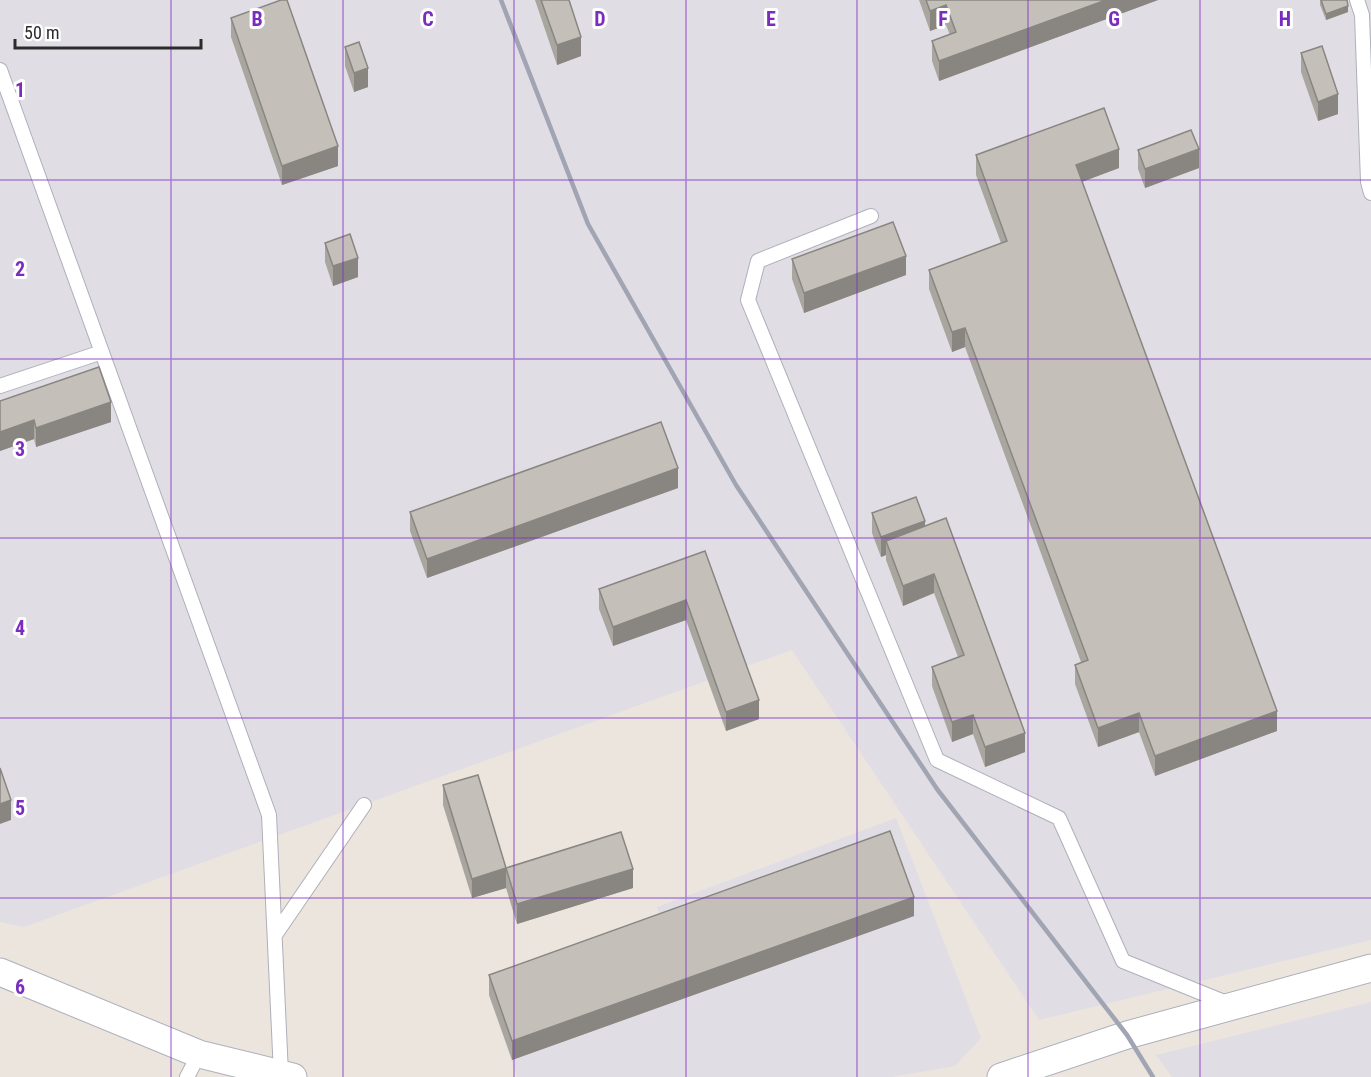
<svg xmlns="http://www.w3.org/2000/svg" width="1371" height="1077" viewBox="0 0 1371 1077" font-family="'Roboto Condensed',sans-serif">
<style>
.industrial{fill:#e0dee4}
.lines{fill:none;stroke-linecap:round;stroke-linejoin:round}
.lane-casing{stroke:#aeb0ba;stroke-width:16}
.street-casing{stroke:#aeb0ba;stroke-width:29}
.lane{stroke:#fff;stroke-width:14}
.street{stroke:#fff;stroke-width:27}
.rail{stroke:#a1a4b3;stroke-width:4.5}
.wall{fill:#a9a59f}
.shaded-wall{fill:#898682}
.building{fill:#c4c0b9;stroke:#898682;stroke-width:1.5}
.grid{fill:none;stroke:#7b2cbf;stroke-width:1.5;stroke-opacity:0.55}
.grid-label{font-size:20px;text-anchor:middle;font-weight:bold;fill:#7b2cbf;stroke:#fff;stroke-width:6;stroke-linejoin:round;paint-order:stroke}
</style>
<rect width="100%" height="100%" fill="#ebe5de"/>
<path class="industrial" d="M0 0H1371V940L1039 1020 792 650 24 927 0 922Z
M896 818 981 1038 955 1066 892 1077H517L489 995 665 932 657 907Z
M1371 1002V1077H1172L1156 1055Z"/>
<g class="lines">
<g class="lane-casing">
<path id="lane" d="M1357 0 1362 15 1368 182 1371 193
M0 70 269 815 281 1074
M871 216 758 261 748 300 937 760 1059 818 1123 961 1229 1004
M0 386 102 352
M275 935 364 805
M187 1077 199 1054"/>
</g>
<g class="street-casing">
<path id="street" d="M0 972 199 1054 293 1077
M1001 1077 1127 1035 1371 968"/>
</g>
<use href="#lane" class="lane"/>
<use href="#street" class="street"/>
<path class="rail" d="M501 0 588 224 736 485 937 789 1127 1035 1153 1077"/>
</g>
<path class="wall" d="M535 0H569L581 56 557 65Z
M919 0H1158L939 81 932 61V41L950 35 946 25 930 31Z
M1320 0 1348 12 1326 20 1320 5Z
M231 18 338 166 282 185 231 37Z
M345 47 368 87 354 92 345 66Z
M1301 53 1338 114 1318 121 1301 72Z
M1138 150 1199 168 1145 188 1138 169Z
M976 155 1119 168 1082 182 1277 731 1155 776 1139 732 1098 747 1075 684V665L1081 662 965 347 952 352 929 289V270L1001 243 976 175Z
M325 243 358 277 333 286 325 262Z
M792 259 906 275 804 313 792 279Z
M0 401 111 422 36 447 34 439 0 451Z
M678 488 427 578 410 531V512Z
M872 513 925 526 1025 752 985 767 973 734 952 742 932 686V667L958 657 934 593 903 606 886 560V555L881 557 872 533Z
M705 551 759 719 726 731 686 620 613 646 599 609V589Z
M443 785 506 888 472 898 443 805Z
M506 868 633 888 517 924 506 888Z
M914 916 512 1060 489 995V975Z"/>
<path class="shaded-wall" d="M1106 0H1158L939 81V61Z
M946 5V25L930 31V11Z
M1348 6V12L1326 20V14Z
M581 37V56L557 65V45Z
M368 68V87L354 92V73Z
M1338 94V114L1318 121V102Z
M338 146V166L282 185V166Z
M1119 149V168L1076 184V165Z
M1199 149V168L1145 188V169Z
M906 256V275L804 313V293Z
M358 258V277L333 286V266Z
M965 328V347L952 352V332Z
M111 402V422L36 447V428Z
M34 420V439L0 451V432Z
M678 468V488L427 578V559Z
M925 521V540L886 541V555L881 557V537Z
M934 574V593L903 606V586Z
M686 600V620L613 646V627Z
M759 700V719L726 731V712Z
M1277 711V731L1155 776V756Z
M1139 713V732L1098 747V728Z
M973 715V734L952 742V722Z
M1025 733V752L985 767V747Z
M11 800V820L0 824V804Z
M506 868V888L472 898V879Z
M633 869V888L517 924V904Z
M914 897V916L512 1060V1041Z"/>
<path class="building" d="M281 0H287L338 146 282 166 231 18Z
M541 0H569L581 37 557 45Z
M926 0H1106L939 61 932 41 956 32 946 5 930 11Z
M1321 0H1347L1348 6 1326 14Z
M359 42 368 68 354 73 345 47Z
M1322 46 1338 94 1318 102 1301 53Z
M1104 108 1119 149 1076 165 1277 711 1155 756 1139 713 1098 728 1075 665 1088 660 965 328 952 332 929 270 1007 241 976 155Z
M1191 130 1199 149 1145 169 1138 150Z
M893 222 906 256 804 293 792 259Z
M350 234 358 258 333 266 325 243Z
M99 367 111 402 36 428 34 420 0 432V401Z
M661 422 678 468 427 559 410 512Z
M916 497 925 521 881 537 872 513Z
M946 518 1025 733 985 747 973 715 952 722 932 667 964 655 934 574 903 586 886 541Z
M705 551 759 700 726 712 686 600 613 627 599 589Z
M0 768 11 800 0 804Z
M478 775 506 868 472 879 443 785Z
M890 831 914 897 512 1041 489 975Z
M621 832 633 869 517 904 506 868Z"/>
<path class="grid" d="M171 0V1077M343 0V1077M514 0V1077M686 0V1077M857 0V1077M1028 0V1077M1200 0V1077M0 180H1371M0 359H1371M0 538H1371M0 718H1371M0 898H1371"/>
<g class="grid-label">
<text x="257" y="26">B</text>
<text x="428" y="26">C</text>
<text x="600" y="26">D</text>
<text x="771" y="26">E</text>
<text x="943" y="26">F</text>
<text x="1114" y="26">G</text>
<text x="1285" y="26">H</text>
<text x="20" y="97">1</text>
<text x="20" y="276">2</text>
<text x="20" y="456">3</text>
<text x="20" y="635">4</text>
<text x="20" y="815">5</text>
<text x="20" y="994">6</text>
</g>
<path d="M15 39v9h186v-9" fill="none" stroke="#2b2b2b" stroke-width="3"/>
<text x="24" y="39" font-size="18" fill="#2b2b2b" stroke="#ffffff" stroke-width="4.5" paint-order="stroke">50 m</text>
</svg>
